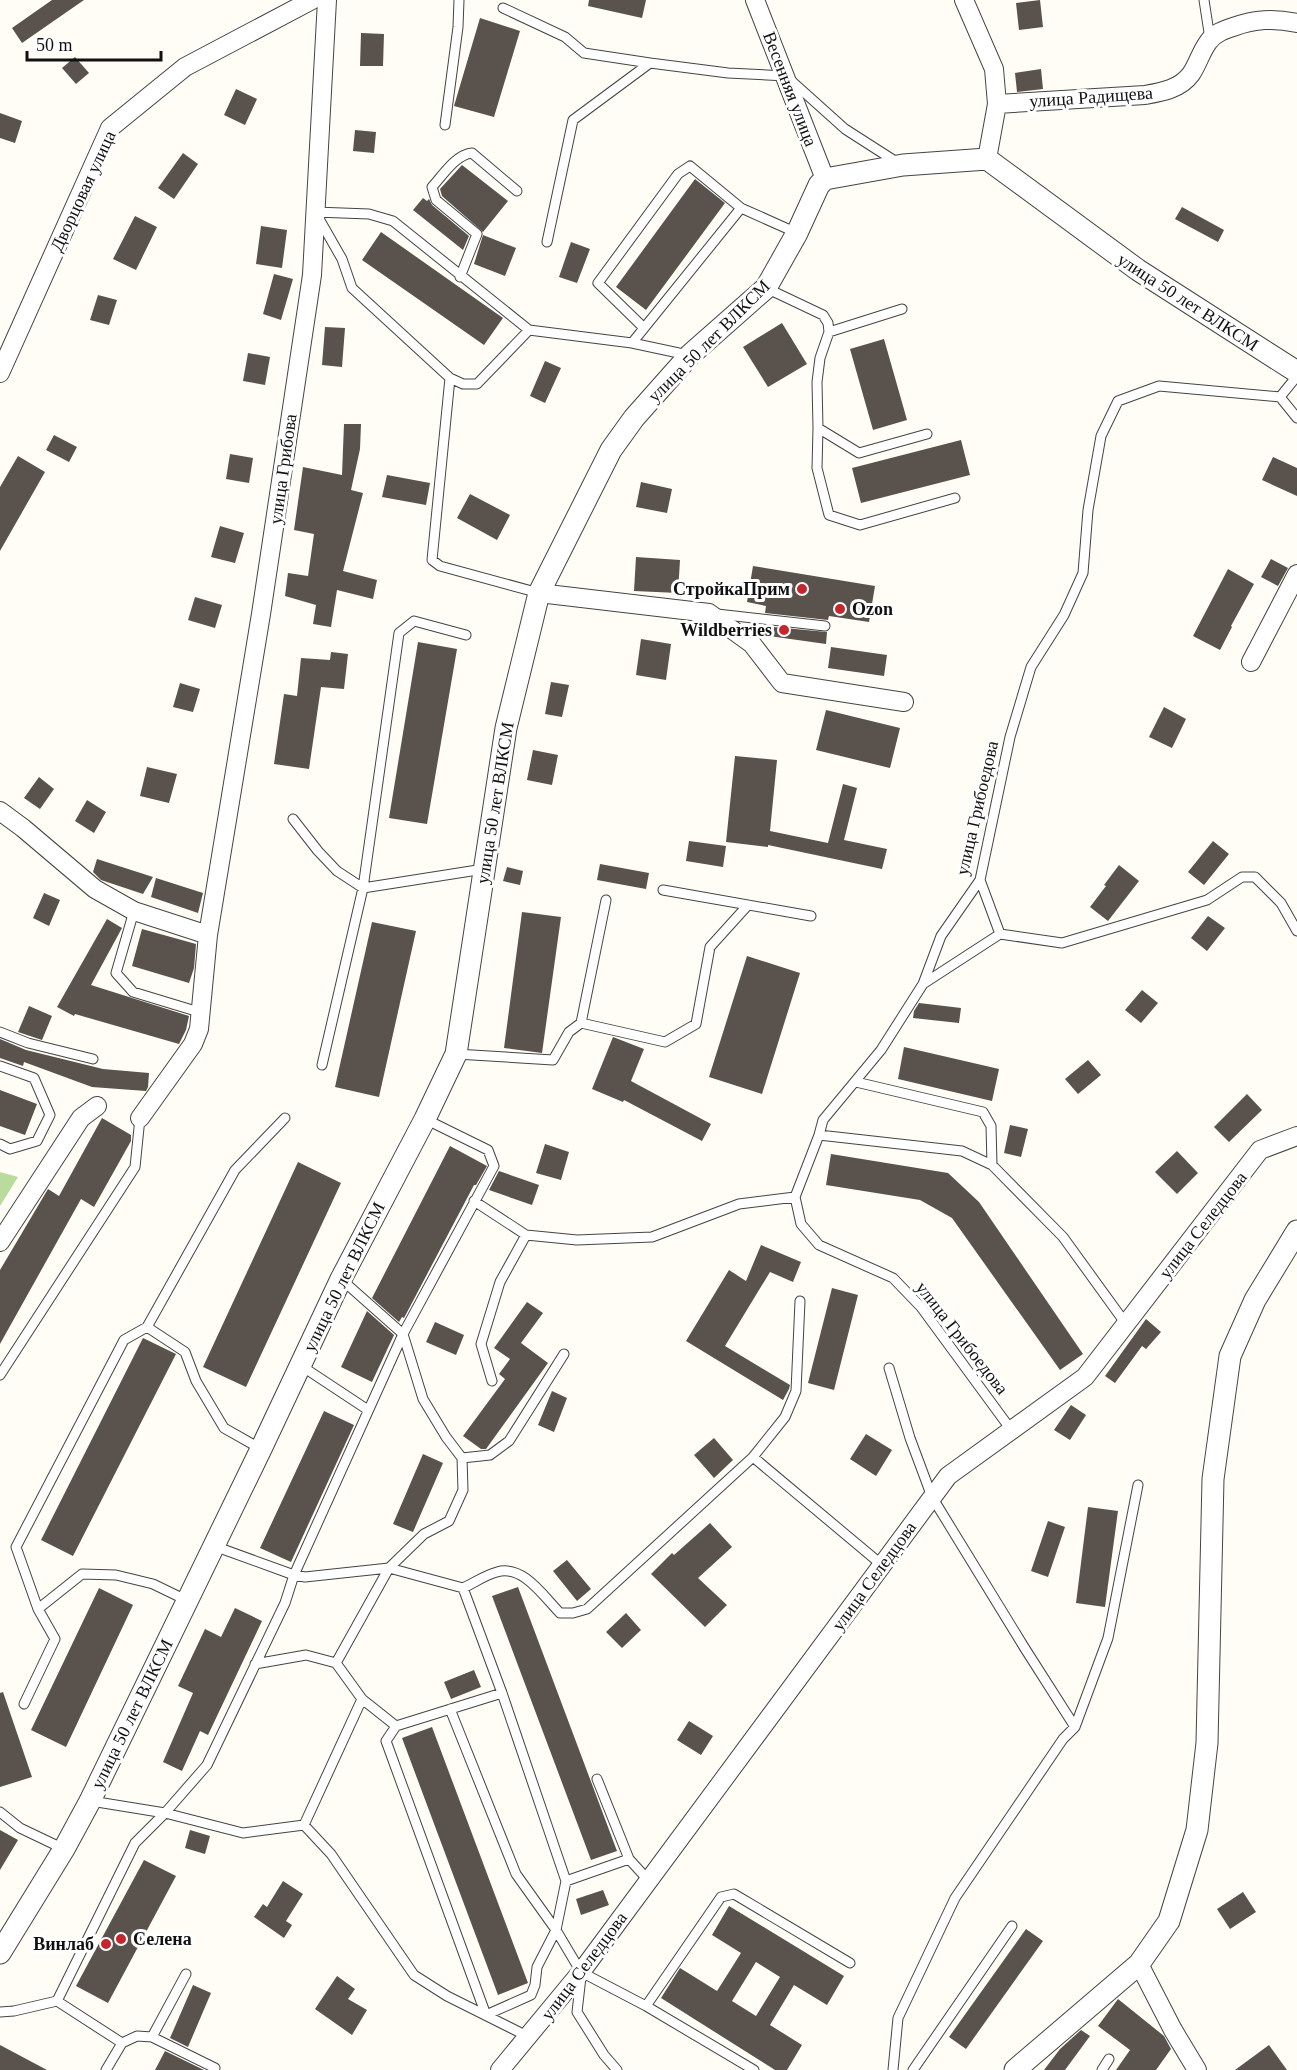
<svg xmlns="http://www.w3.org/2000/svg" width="1297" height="2070" viewBox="0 0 1297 2070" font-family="Georgia,serif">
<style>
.forest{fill:#b9dc9c}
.building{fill:#5a524d;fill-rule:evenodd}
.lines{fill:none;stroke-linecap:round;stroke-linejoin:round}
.service-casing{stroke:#444;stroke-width:11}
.minor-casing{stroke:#444;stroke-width:20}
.tertiary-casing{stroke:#444;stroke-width:23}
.service{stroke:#fff;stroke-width:9}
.minor{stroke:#fff;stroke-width:18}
.tertiary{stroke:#fff;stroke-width:21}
.poi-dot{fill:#c4262e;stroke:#fff;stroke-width:2}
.labels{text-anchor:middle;stroke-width:6;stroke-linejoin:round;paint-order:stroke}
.street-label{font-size:18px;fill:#111;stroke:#fff}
.poi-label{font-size:18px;font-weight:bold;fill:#111;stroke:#fff;text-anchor:end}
</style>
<rect width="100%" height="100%" fill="#fffdf5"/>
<path class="forest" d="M0 1172 18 1177 0 1206Z"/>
<path class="building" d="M52 0H84L22 43 12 28Z
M589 0H646L642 18 588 6Z
M1040 0 1043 27 1019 30 1016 3Z
M480 18 520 31 494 117 454 106Z
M361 33 384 34 383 66H360Z
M75 57 89 73 76 84 62 68Z
M1041 69 1043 89 1017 92 1015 73Z
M236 89 257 99 245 125 224 115Z
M0 113 22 121 15 143 0 138Z
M355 130 376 132 374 153 353 151Z
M183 153 198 164 174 199 158 188Z
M462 165 508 201 483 232 442 196 440 189Z
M695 179 725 203 646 310 616 287Z
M423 198 427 201 429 199 432 205 469 236 463 250 413 210Z
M1182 207 1224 230 1218 242 1175 219Z
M135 216 157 227 136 270 113 259Z
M261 226 287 230 282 268 256 264Z
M381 232 503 318 484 345 362 260Z
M483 235 516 248 505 276 474 264Z
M571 242 590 249 577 283 559 277Z
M274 274 293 279 281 320 263 314Z
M98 295 117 300 109 325 90 320Z
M782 323 807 364 768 387 743 347Z
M325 327 345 328 342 367 322 365Z
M884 339 907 420 873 430 850 349Z
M248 353 270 357 265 385 243 381Z
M545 361 561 368 545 403 530 396Z
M344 424H361L360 449 351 490 363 493 343 571 377 580 373 599 337 590 331 627 313 624 316 605 285 596 288 573 308 576 314 534 294 530 303 467 342 475Z
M54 435 77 447 69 462 46 450Z
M961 440 970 475 861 503 852 468Z
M230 454 253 458 249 483 226 479Z
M18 456 45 472 0 551V487Z
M1273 457 1297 468V496L1262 480Z
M387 475 430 483 426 505 382 497Z
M641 482 672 489 667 513 636 507Z
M470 494 510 515 497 540 457 518Z
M220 526 244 533 235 563 211 557Z
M636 557 680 560 678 593 634 591Z
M1271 559 1288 568 1278 586 1261 577Z
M753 566 875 586 869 622 829 616 828 620 765 613 766 606 747 602Z
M1228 569 1254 584 1231 626 1232 627 1220 650 1193 636Z
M195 597 222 605 215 628 188 620Z
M763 626 827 632 826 644 762 635Z
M641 639 671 644 666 680 636 675Z
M418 642 457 649 427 824 389 818Z
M831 647 887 655 884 676 828 668Z
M331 652 348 654 344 689 321 687 309 769 274 764 284 694 297 696 301 658 330 660Z
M551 682 569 685 562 717 545 714Z
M180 683 200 689 193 712 173 707Z
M1164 707 1186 719 1172 748 1149 737Z
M826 710 900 728 890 768 816 750Z
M533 750 558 755 552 785 527 780Z
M735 756 777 760 770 831 828 843 843 784 857 788 844 840 887 849 882 869 768 845V847L726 842Z
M147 767 177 774 169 803 140 796Z
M39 777 54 789 40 809 24 798Z
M87 800 106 812 94 833 75 821Z
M689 841 726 846 723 867 686 861Z
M1213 841 1229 854 1204 885 1188 872Z
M97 859 153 877 143 894 101 880 93 872Z
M600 864 649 873 646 889 597 880Z
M1119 865 1139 881 1108 921 1090 907 1106 886 1104 885Z
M507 867 523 871 520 885 503 881Z
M156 878 203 893 198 913 151 897Z
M44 893 60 900 49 926 33 918Z
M522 912 561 917 542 1053 504 1048Z
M1208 916 1225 928 1207 951 1191 938Z
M107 919 122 928 91 985 189 1016 186 1030 179 1044 75 1014 74 1016 57 1007Z
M372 922 416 931 379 1097 335 1087Z
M142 929 196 944 194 968 189 983 132 966Z
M747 956 800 973 762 1094 709 1077Z
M1142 990 1158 1003 1141 1023 1125 1010Z
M919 1003 961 1008 959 1023 913 1018 914 1011Z
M29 1006 52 1016 42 1040 18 1032Z
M613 1037 644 1049 631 1081 711 1124 702 1141 624 1100 623 1102 592 1089Z
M0 1039 26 1050 103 1069 149 1073 148 1087 146 1091 92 1087 24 1062 23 1066 0 1058Z
M904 1047 999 1069 992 1101 898 1079Z
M1088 1060 1101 1075 1078 1094 1065 1079Z
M0 1090 37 1104 25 1135 0 1126Z
M1247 1094 1262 1110 1229 1142 1214 1127Z
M102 1118 131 1135V1141L94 1207 81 1199 0 1344V1270L48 1189 59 1196Z
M1010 1125 1028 1129 1021 1157 1004 1153Z
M545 1144 569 1152 561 1180 536 1173Z
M450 1146 487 1166 476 1185H474L404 1318 402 1317 399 1322 372 1298Z
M1177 1151 1198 1173 1177 1194 1155 1172Z
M831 1154 948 1173 979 1202 1083 1354 1060 1370 952 1218 920 1200 826 1185Z
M298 1162 341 1183 246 1387 203 1367Z
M499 1171 539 1185 532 1205 489 1190Z
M761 1245 801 1262 793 1282 770 1272 725 1346 790 1385 789 1389 783 1400 686 1341 729 1270 746 1281Z
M832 1288 858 1295 834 1390 808 1383Z
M527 1302 543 1313 521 1343 548 1363 486 1449H481L463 1436 505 1379 499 1374 510 1359 494 1348Z
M367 1311 394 1335 372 1382 341 1367Z
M1146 1319 1161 1332 1146 1349 1142 1346 1115 1383 1105 1376Z
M435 1322 464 1335 456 1355 426 1342Z
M143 1338 176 1354 73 1556 41 1540Z
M552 1391 567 1398 554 1432 538 1425Z
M1071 1405 1086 1415 1070 1440 1054 1430Z
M324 1411 354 1425 291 1562 260 1548Z
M866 1434 892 1450 876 1476 850 1459Z
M714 1438 733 1460 714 1478 694 1455Z
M423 1454 443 1463 413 1532 393 1524Z
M1088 1507 1118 1511 1105 1607 1076 1603Z
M1048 1521 1065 1527 1048 1577 1031 1571Z
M710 1523 732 1547 698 1578 727 1605 705 1627 651 1574 672 1553 674 1555Z
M567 1560 591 1589 577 1601 553 1571Z
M518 1587 617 1851 591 1860 492 1596Z
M99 1588 133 1605 66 1747 31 1730Z
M235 1608 262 1621 208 1735 200 1731 182 1771 163 1762 193 1693 178 1686 205 1629 221 1637Z
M626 1613 641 1630 622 1648 606 1632Z
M474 1670 481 1687 451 1699 444 1682Z
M3 1692 32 1777 0 1787V1693Z
M689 1721 713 1736 701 1755 677 1740Z
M432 1727 528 1983 498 1995 402 1738Z
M0 1830 18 1840 0 1870Z
M190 1830 210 1836 205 1854 185 1848Z
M144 1860 176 1876 108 2003 76 1986Z
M283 1881 303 1894 286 1921 292 1925 284 1938 254 1917 263 1904 267 1907Z
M603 1890 609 1905 581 1915 576 1899Z
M1243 1892 1256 1912 1230 1929 1217 1909Z
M729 1906 844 1976 827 2005 794 1985 770 2025 802 2045 787 2070H775L661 1998 680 1968 717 1991 741 1953 712 1935ZM756 1962 780 1977 756 2016 732 2001Z
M1026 1929 1043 1941 966 2049 949 2037Z
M337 1976 355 1989 348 1999 367 2010 352 2035 315 2009Z
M193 1985 211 1993 188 2047 170 2038Z
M1118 1999 1164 2036 1171 2049 1156 2070H1116L1130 2050 1098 2026Z
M1081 2030 1090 2036 1065 2070H1044L1060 2049Z
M0 2045 47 2070H0Z
M1269 2045 1287 2070H1235Z
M165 2051 204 2070H155Z"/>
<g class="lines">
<g class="service-casing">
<path id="service" d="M1204 0 1210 39
M503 8 565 37 584 53 650 63
M445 125 458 27 459 0
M315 212 369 214 393 221 529 330 632 343 688 355
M318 217 342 259 352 288 450 378 463 384H477L529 330
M547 242 573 120 650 63 728 73 786 76 845 129 898 163
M460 277 477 234 436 200 432 187C443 175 455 155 472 153L517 191
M766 288 823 315 828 323 829 332 820 358 817 382 818 428 859 453 927 434
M644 328 598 283 678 174 690 166 741 208 797 233
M829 332 902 309
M632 343 741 208
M450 378 432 560 440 566 539 593
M1280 397 1297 418
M818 428 817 468 829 515 860 525 955 498
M717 614 825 626
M293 819 318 851 337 871 363 888 484 869
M980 880 1000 934
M663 890 811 916
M134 911 116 973 133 992 199 1012
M923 984 1000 934 1062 943 1207 900 1242 877H1255L1281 903 1297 931
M581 1023 606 900
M0 1032 28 1043 93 1059
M456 1054 553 1060 569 1032 581 1023 665 1042 696 1024 710 947 748 905
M322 1065 363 888 399 633 414 621 466 635
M0 1066 34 1078 50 1115 37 1141 10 1149 0 1144
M856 1082 983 1112 991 1126 992 1165
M819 1135 962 1151 992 1165 1063 1237 1126 1324
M474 1201 526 1235 577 1240 652 1237 739 1204 795 1197
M147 1327 185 1352 196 1381 224 1428 261 1449
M300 1365 368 1410
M889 1368 910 1438 932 1497 1024 1647 1075 1727
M0 1375 135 1167 140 1118
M492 1381 481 1344 500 1282 526 1235
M1012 1431 921 1307 893 1278 819 1245 801 1224 795 1197 819 1135 823 1120 881 1050 923 984 941 936 980 880 1010 737 1031 667 1064 615 1083 573 1088 510 1101 436 1118 401 1159 386 1280 397 1297 376
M753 1457 785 1417 796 1391 800 1301
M462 1458 490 1455 509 1441 564 1354
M214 1546 294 1575 305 1577 389 1568 424 1534 449 1521 463 1490 462 1458 446 1437 423 1399 403 1334 341 1279
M463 1588 502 1693
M38 1609 82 1574 116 1575 153 1584 186 1600
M255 1664 306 1655 336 1663
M24 1704 55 1639 38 1609 16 1547 124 1340 147 1327 235 1170 285 1118
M450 1709 516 1874 556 1930 581 1972 646 2006 754 2070
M396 1726 386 1741 486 2015 531 1995 535 1985 537 1967 556 1930 566 1881 502 1693 396 1726 362 1699 336 1663 389 1568 463 1588C474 1583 485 1575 497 1572 523 1564 544 1597 560 1613H573L587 1609 753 1457 882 1565
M597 1779 629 1859 649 1881
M91 1801 165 1813 243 1833 304 1825 331 1854 414 1975 447 1996 529 2037
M0 1812 20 1828 64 1849
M304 1825 362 1699
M566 1881 629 1859
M581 1977 577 2012 604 2055 617 2070
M57 2001 122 2043
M646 2006 721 1897 734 1894 850 1963
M0 2012 14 2011 57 2001 135 1843 165 1813 207 1765 285 1603 294 1575 403 1334 494 1166 488 1150 425 1119
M152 2037 186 1974
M106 2070 122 2043 137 2036 152 2037 215 2068
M893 2070 898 2018 955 1898 1063 1739 1075 1727 1108 1638 1138 1485
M913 2070 1012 1926
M1102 2070 1109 2059"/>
</g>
<g class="minor-casing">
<path id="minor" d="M755 0 825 179
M964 0 994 69 997 104 987 159
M997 104 1145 95C1162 92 1180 89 1191 74 1198 64 1201 51 1209 41 1215 33 1224 30 1233 27 1255 19 1274 18 1297 23
M0 373 110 128 185 67 312 0
M539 593 709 613 752 644 782 683 904 702
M1251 662 1297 574
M0 811 23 828 95 889 134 911 208 935 199 1029 193 1044 140 1118
M208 935 261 614 312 275 327 0
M0 1242 81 1118 97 1106
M1139 1964 1173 2030 1197 2070
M500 2070 581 1972 948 1476 1085 1377 1260 1150 1297 1136"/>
</g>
<g class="tertiary-casing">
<path id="tertiary" d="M0 1953 64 1849 90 1801 261 1449 341 1279 425 1119 456 1054 506 728 539 593 611 450 634 418 673 374 690 355 766 288 797 233 819 185 825 179 903 165 987 159 1138 270 1297 372
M1015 2070 1139 1964 1169 1921 1197 1830 1207 1743 1213 1479 1230 1356 1255 1300 1297 1231"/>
</g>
<use href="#service" class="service"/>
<use href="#minor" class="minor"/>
<use href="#tertiary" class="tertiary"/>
</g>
<g class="poi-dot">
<circle cx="802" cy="589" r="6"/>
<circle cx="840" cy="609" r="6"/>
<circle cx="784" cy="630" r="6"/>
<circle cx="121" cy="1939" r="6"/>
<circle cx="106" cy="1944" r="6"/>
</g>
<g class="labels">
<g class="street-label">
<text transform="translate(790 89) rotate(69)" y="6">Весенняя улица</text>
<text transform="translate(1091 97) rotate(-4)" y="6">улица Радищева</text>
<text transform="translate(83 191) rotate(-65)" y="6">Дворцовая улица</text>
<text transform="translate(1188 302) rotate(33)" y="6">улица 50 лет ВЛКСМ</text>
<text transform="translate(709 341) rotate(-45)" y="6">улица 50 лет ВЛКСМ</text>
<text transform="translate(283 469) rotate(-82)" y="6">улица Грибова</text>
<text transform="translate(495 803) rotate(-81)" y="6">улица 50 лет ВЛКСМ</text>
<text transform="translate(977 808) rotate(-77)" y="6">улица Грибоедова</text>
<text transform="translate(1203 1225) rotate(-52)" y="6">улица Селедцова</text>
<text transform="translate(344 1277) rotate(-64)" y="6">улица 50 лет ВЛКСМ</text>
<text transform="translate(962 1338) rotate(52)" y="6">улица Грибоедова</text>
<text transform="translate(874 1576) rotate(-54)" y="6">улица Селедцова</text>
<text transform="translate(132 1714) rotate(-64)" y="6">улица 50 лет ВЛКСМ</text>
<text transform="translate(584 1966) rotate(-53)" y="6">улица Селедцова</text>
</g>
<g class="poi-label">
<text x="790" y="595">СтройкаПрим</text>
<text x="852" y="615" text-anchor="start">Ozon</text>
<text x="772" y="636">Wildberries</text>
<text x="133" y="1945" text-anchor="start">Селена</text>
<text x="94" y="1950">Винлаб</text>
</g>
</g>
<path d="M27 51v9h134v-9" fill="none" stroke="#111111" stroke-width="3"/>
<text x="36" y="51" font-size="18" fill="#111111" stroke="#ffffff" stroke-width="4.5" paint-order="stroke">50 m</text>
</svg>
